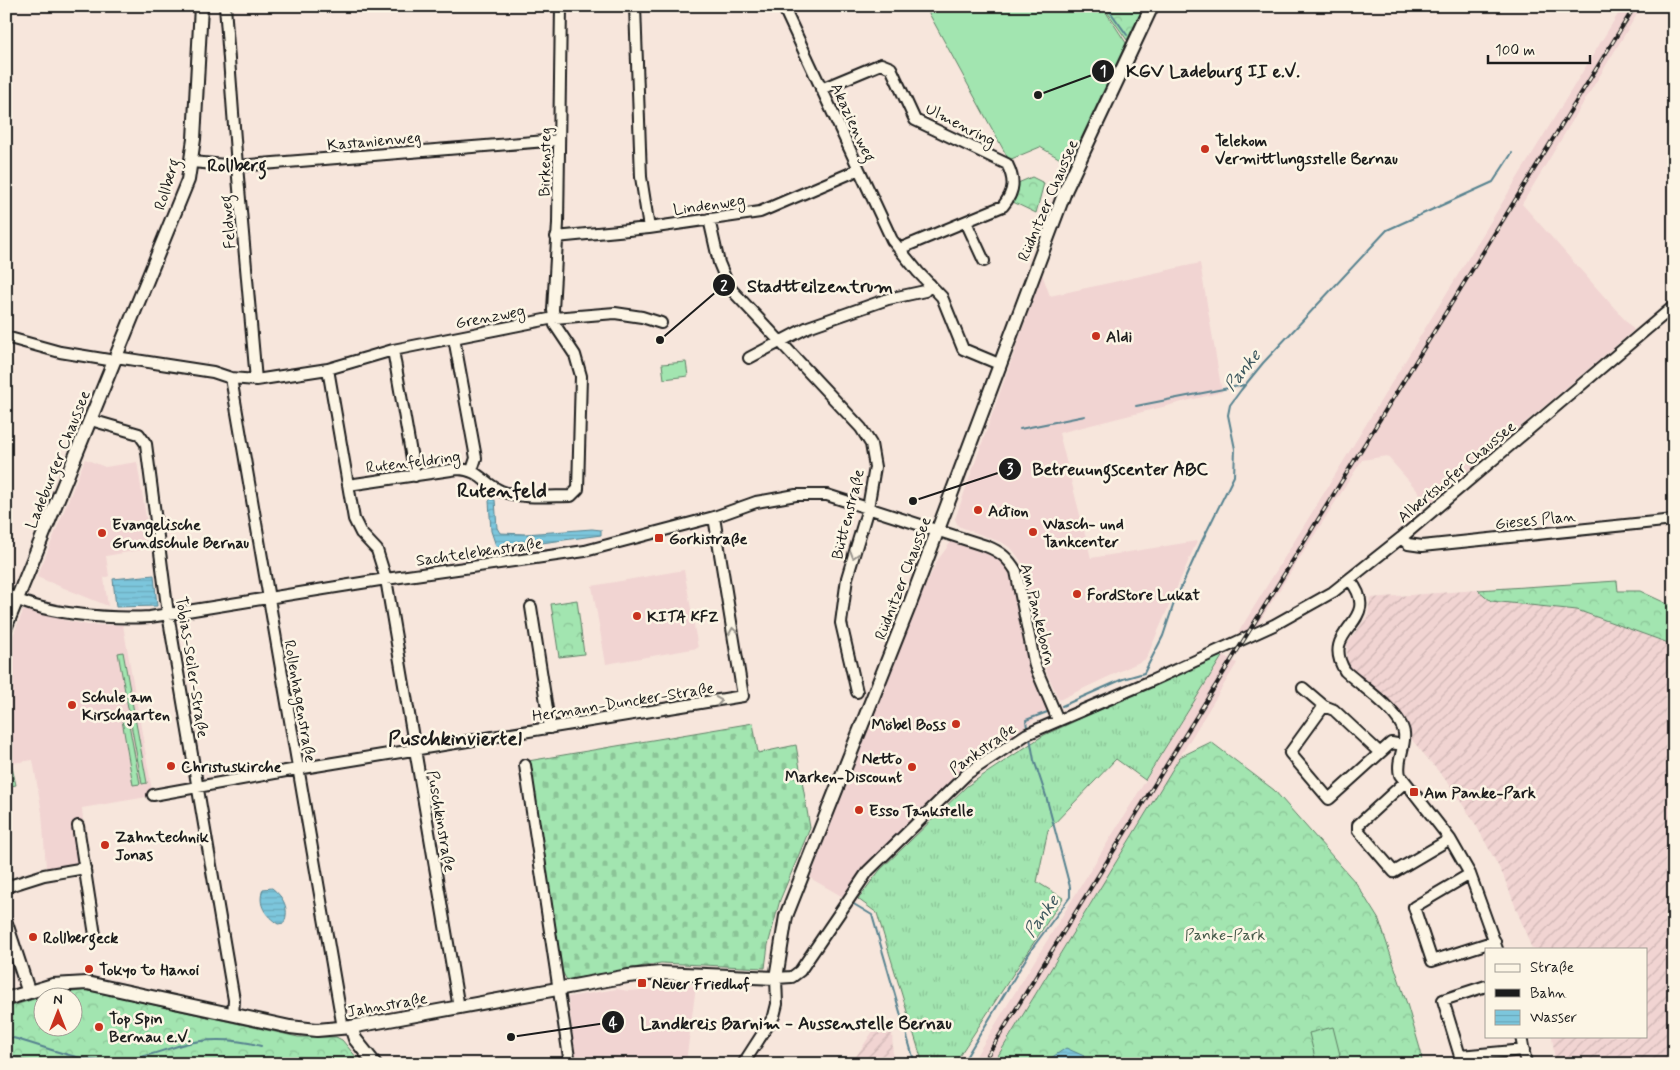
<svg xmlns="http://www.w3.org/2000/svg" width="1680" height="1070" viewBox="0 0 1680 1070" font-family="Mynerve,sans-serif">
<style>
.built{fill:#f1d4d2}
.industrial{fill:url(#industrial-furrows)}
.grass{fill:url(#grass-tufts);stroke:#5f8066}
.forest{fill:url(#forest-crowns);stroke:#5f8066;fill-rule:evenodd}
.cemetery{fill:url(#cemetery-stones);stroke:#5f8066}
.garden{fill:#a2e5b0;stroke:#5f8066}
.water{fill:url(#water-rules);stroke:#56828f}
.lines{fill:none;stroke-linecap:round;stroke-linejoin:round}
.stream{stroke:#56828f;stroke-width:2}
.minor-casing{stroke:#1c1c1c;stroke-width:14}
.major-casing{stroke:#1c1c1c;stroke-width:16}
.minor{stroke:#fcf5e5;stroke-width:10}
.major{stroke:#fcf5e5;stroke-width:12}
.rail-casing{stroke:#1c1c1c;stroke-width:4}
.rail{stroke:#fcf5e5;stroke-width:2;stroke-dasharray:5.5;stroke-linecap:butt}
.oneway{stroke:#97938b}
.poi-dot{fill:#c8321e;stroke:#fcf5e5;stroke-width:2}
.labels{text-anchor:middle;stroke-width:5;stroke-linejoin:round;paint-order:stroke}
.street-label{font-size:16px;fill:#1c1c1c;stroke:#fcf5e5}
.poi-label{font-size:16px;font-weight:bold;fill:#1c1c1c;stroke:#fcf5e5;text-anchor:start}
.park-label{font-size:16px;fill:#445848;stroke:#fcf5e5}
.neighbourhood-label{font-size:18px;font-weight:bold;fill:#1c1c1c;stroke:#fcf5e5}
.water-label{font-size:18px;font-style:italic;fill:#3e585f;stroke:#fcf5e5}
.district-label{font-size:21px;font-weight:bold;fill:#1c1c1c;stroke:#fcf5e5}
.leader{fill:none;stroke:#1c1c1c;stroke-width:2}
.callout-dot{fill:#1c1c1c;stroke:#fcf5e5;stroke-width:2}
.mark-label{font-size:15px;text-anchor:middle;font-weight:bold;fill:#fff}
.callout-label{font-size:18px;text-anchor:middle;font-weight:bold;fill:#1c1c1c;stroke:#fcf5e5;stroke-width:5;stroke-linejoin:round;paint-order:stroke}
</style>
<defs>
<pattern id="industrial-furrows" width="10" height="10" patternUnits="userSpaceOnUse" patternTransform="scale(1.25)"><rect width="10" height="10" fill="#f1d4d2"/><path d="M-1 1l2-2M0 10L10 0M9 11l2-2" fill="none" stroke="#ceb5b4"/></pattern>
<pattern id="grass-tufts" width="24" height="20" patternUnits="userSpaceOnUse" patternTransform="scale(1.25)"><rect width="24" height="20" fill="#a2e5b0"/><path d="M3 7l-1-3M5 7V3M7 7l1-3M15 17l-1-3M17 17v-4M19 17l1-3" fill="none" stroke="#8bc497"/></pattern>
<pattern id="forest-crowns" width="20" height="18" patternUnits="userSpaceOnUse" patternTransform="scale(1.25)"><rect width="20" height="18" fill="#a2e5b0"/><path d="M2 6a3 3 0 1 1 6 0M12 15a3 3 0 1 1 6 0" fill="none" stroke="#8bc497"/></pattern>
<pattern id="cemetery-stones" width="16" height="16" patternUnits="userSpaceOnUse" patternTransform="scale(1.25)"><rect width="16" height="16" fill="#a2e5b0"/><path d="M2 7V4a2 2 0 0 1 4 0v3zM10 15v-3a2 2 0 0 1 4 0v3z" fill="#8bc497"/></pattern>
<pattern id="water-rules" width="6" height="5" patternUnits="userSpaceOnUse" patternTransform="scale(1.25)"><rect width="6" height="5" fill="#7cc6dc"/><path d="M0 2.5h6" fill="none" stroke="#6baabc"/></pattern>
</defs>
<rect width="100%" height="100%" fill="#f7e6dc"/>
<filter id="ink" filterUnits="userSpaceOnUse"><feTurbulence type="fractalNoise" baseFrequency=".02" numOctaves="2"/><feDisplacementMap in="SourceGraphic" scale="10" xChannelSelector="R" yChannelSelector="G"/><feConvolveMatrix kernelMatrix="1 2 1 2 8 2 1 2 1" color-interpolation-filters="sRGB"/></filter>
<g filter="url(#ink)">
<path class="built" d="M1623 6H1642L1522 204 1634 330 1429 504 1387 456 1362 460 1254 630 1238 633Z
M1200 263 1222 392 1059 433 1091 558 1197 541 1146 659 1059 700 1043 664 1021 561 1012 549 1003 543 958 526 955 519 1042 274 1050 296Z
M85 459 105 467 137 462 151 548 106 556 109 576 104 578 108 606 37 577Z
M951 542 1000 558 1012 574 1048 709 957 777 870 860 843 897 810 878 920 598 937 561Z
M684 570 698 648 606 664 592 586Z
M29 609 64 620 88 625H123L153 796 82 808 83 820 73 821 79 864 46 868 42 813 33 760 6 764V652L23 611Z
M1223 655 1237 663 993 1064H971Z
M696 986 686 1062 675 1064H576L568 997 617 989 628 991Z"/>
<path class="industrial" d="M1478 590 1491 601 1577 610 1674 645V1064H1555L1552 1036H1646V949H1532L1503 875 1476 825 1449 784 1412 740 1407 720 1347 665V644L1368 615 1370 598Z
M881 1019 892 1025 893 1064H851Z"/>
<path class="grass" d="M1223 655 1145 780 1116 759 1048 830 1037 882 1063 898 954 1064H923L877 913 858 899 880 870 967 786 1044 735Z"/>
<path class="forest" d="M1103 6H1144L1127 40Z
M1032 177 1044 183 1036 213 1013 202 1018 183Z
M1617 581 1618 591H1640L1674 607V645L1577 610 1491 601 1478 590Z
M577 600 584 654 559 657 551 604Z
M1211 742 1274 790 1356 883 1379 920 1407 1004 1421 1052 1422 1064H993L1180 757Z
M87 990 298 1037H336L342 1040 362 1064H42L6 1056V1008L43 996ZM42 998H72V1028H42Z"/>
<path class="cemetery" d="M753 723 758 753 796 745 810 828 780 900 768 945 765 968 661 963 567 980 560 968 528 761Z"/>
<path class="garden" d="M925 6H1102L1126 43 1069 164 1040 147 1009 160Z
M686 362 688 376 664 379 662 364Z
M123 652 147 783 142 784 118 653Z
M128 719 140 784 133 785 122 720Z
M11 763 16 785 6 787V764Z
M1333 1027 1340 1055 1316 1062 1309 1033Z"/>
<path class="water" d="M491 499 495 500 497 528 500 533 525 534 592 529 601 530V535L497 549 491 531 489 501Z
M154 575 157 606 116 607 113 579Z
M272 888C283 897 290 908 284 923L278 924C266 916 257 905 263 889Z
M1066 1048 1084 1056 1081 1064H1042Z"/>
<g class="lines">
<path class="stream" d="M1106 6 1127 35
M1136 406 1244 385
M1020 429 1085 416
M1062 706 1123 679 1144 673 1163 636 1174 603 1202 541 1234 476 1235 449 1228 415 1230 405 1241 390 1263 363 1387 230 1493 182 1512 153
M1027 728 1026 720 1050 711
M852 903 872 915 915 1064
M6 1038H13C46 1047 83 1064 118 1061 139 1060 160 1051 181 1045 207 1038 235 1039 261 1046
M197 1064 232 1059 248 1064
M962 1064 1033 947 1070 897V887L1046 796 1034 760 1030 738"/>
<g class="minor-casing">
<path id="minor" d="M635 6 641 177 649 228
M783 6 892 240 918 272 942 297 963 349 999 364
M821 89 881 64 891 68 915 120 1007 164C1015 180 1015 191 1003 206L899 249
M192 162 237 166 559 140
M709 219 719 263 729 287 861 428 871 444 875 467 868 508 847 578 841 623 857 692
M966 222 984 261
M556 237 649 228 760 212 851 173 857 168
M6 337 60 352 115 361
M454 338 476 458 472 470
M393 350 415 476
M116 357 213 372 231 378 256 380 237 166 225 6
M749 358 808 327 888 299 925 291 930 284
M231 378 343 1028
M256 380 328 369
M91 420 139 434 146 444 168 614 234 1000 233 1015
M348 485 458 469C481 470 482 483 501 491 522 499 549 496 571 496L578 489 581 376 575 355 555 325 553 310 558 223 561 6
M1401 538 1408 544 1422 546 1674 520
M1350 580C1385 624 1318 627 1345 671 1360 685 1401 712 1404 733 1406 747 1396 760 1400 775L1450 839 1470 874 1497 949
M6 593C37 615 113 619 150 617L386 579 585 551 714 517 756 502 796 495H827L986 546C1001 552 1008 558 1016 571L1035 666 1058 720
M531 607 550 728
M1303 688 1324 706 1334 710 1379 752
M1324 706 1290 753 1329 799 1391 743 1403 745
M525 765 570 1064
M1405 782 1358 825V830L1394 872 1450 839
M153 795 297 769 743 696 714 517
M78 826 95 935
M1470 874 1414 907 1432 961 1495 941
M6 887 44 875 85 868
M1486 986 1443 1000 1460 1056 1524 1050
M459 1008 386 579 377 550 361 533 354 519 328 369 393 350 554 318 615 313 642 317 661 323
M1521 1036 1526 1064
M743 1064 774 1016 777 1004 776 978 792 977 800 971 868 871 968 773 1027 734 1151 681 1274 625 1333 592 1401 538 1674 306"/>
</g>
<g class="major-casing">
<path id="major" d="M6 626 188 180 194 139 201 6
M6 923 28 990
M6 999 53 985 87 983 290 1027 317 1030 351 1027 628 976 660 973 776 978 786 916 910 604 1066 189 1152 6
M351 1027 355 1039 375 1064"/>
</g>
<use href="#minor" class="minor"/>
<use href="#major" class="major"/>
<g class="rail-casing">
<path id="rail" d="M982 1064 1635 6"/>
</g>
<use href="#rail" class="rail"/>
</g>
<defs><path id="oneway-chevron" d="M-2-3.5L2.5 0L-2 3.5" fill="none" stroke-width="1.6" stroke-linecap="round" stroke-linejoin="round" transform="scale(1.25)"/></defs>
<g class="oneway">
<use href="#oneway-chevron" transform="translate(854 555) rotate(107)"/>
<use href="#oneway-chevron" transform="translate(733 631) rotate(-99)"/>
<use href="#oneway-chevron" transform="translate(719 701) rotate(-9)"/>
</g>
</g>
<g class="poi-dot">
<circle cx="1205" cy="149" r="5"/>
<circle cx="1096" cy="336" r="5"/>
<circle cx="978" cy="510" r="5"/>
<circle cx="1033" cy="532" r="5"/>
<circle cx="102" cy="533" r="5"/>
<rect x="654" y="533" width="10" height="10" rx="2.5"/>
<circle cx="1077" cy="594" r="5"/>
<circle cx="637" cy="616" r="5"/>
<circle cx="72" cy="705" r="5"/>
<circle cx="956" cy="724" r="5"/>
<circle cx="171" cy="766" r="5"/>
<circle cx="912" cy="767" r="5"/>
<rect x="1409" y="787" width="10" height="10" rx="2.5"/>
<circle cx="859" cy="810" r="5"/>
<circle cx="105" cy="845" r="5"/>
<circle cx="33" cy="937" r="5"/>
<circle cx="89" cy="969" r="5"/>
<rect x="637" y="978" width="10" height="10" rx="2.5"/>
<circle cx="99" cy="1027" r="5"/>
</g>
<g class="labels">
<g class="street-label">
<text transform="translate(854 122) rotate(65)" y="6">Akazienweg</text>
<text transform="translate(961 124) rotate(27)" y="6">Ulmenring</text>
<text transform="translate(374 140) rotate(-5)" y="6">Kastanienweg</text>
<text transform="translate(544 162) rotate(-89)" y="6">Birkensteg</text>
<text transform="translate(166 184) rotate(-73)" y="6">Rollberg</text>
<text transform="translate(1047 200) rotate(-67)" y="6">Rüdnitzer Chaussee</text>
<text transform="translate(709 204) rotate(-8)" y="6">Lindenweg</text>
<text transform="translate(227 222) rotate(-95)" y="6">Feldweg</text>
<text transform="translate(490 316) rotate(-11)" y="6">Grenzweg</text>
<text transform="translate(57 459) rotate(-68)" y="6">Ladeburger Chaussee</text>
<text transform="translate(413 461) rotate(-7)" y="6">Rutenfeldring</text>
<text transform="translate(1456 471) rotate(-40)" y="6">Albertshofer Chaussee</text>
<text transform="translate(847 514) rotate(-76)" y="6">Büttenstraße</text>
<text transform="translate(1535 519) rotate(-6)" y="6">Gieses Plan</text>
<text transform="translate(479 551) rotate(-8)" y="6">Sachtelebenstraße</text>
<text transform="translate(902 578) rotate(-69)" y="6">Rüdnitzer Chaussee</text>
<text transform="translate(1039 614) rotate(76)" y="6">Am Pankeborn</text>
<text transform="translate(193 667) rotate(81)" y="6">Tobias-Seiler-Straße</text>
<text transform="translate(301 701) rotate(80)" y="6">Rollenhagenstraße</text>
<text transform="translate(623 701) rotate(-9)" y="6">Hermann-Duncker-Straße</text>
<text transform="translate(982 748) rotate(-35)" y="6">Pankstraße</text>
<text transform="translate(442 821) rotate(80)" y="6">Puschkinstraße</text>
<text transform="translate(387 1004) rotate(-10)" y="6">Jahnstraße</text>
</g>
<g class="poi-label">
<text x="1215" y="146">Telekom<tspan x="1215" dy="18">Vermittlungsstelle Bernau</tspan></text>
<text x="1106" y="342">Aldi</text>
<text x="988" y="516">Action</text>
<text x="1043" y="529">Wasch- und<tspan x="1043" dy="18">Tankcenter</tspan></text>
<text x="112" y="530">Evangelische<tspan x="112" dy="18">Grundschule Bernau</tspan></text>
<text x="669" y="544">Gorkistraße</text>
<text x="1087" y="600">FordStore Lukat</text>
<text x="647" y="622">KITA KFZ</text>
<text x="82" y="702">Schule am<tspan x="82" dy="18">Kirschgarten</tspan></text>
<text x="946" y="730" text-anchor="end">Möbel Boss</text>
<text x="902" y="764" text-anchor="end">Netto<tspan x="902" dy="18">Marken-Discount</tspan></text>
<text x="181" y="772">Christuskirche</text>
<text x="1424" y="798">Am Panke-Park</text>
<text x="869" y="816">Esso Tankstelle</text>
<text x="115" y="842">Zahntechnik<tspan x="115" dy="18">Jonas</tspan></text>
<text x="43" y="943">Rollbergeck</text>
<text x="99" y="975">Tokyo to Hanoi</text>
<text x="652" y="989">Neuer Friedhof</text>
<text x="109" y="1024">Top Spin<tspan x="109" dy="18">Bernau e.V.</tspan></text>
</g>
<g class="park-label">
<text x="1225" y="940">Panke-Park</text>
</g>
<g class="neighbourhood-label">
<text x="237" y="171">Rollberg</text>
</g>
<g class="water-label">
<text transform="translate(1242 370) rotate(-51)" y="6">Panke</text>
<text transform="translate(1041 916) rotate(-54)" y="6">Panke</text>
</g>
<g class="district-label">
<text x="502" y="497">Rutenfeld</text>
<text x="455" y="745">Puschkinviertel</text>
</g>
</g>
<path class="leader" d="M1038 95L1103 71M660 340L724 285M913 501L1010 469M511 1037L613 1022"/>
<g class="callout-dot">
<circle cx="1038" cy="95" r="5"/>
<circle cx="660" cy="340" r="5"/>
<circle cx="913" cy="501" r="5"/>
<circle cx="511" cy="1037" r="5"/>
<circle cx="1103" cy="71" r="12"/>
<circle cx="724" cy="285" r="12"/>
<circle cx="1010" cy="469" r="12"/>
<circle cx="613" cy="1022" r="12"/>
</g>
<g class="mark-label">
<text x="1103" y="76">1</text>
<text x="724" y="291">2</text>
<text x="1010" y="474">3</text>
<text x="613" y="1028">4</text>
</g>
<g class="callout-label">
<text x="1213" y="77">KGV Ladeburg II e.V.</text>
<text x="820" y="292">Stadtteilzentrum</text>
<text x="1120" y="475">Betreuungscenter ABC</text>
<text x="796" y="1029">Landkreis Barnim - Aussenstelle Bernau</text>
</g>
<rect width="1680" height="1070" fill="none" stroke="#fcf5e5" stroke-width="25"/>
<rect x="12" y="12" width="1655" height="1045" fill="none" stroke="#1c1c1c" stroke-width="2" filter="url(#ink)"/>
<rect x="1485" y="948" width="162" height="90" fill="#fcf5e5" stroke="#a29e95"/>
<rect x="1495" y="964" width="25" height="8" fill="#fcf5e5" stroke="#a29e95"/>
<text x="1530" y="972" font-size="15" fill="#1c1c1c">Straße</text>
<rect x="1495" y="989" width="25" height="8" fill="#1c1c1c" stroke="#a29e95"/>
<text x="1530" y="998" font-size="15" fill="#1c1c1c">Bahn</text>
<rect x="1495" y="1010" width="25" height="15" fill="url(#water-rules)" stroke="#a29e95"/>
<text x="1530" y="1022" font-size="15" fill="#1c1c1c">Wasser</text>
<g transform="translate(58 1012)"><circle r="24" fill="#fcf5e5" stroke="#a29e95"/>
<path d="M0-4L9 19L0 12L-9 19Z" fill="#c8321e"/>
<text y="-8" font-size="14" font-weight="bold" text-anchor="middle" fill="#1c1c1c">N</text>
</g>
<path d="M1488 55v8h102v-8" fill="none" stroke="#1c1c1c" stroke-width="2.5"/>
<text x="1495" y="55" font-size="15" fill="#1c1c1c" stroke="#fcf5e5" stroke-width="4" paint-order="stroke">100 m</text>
</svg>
